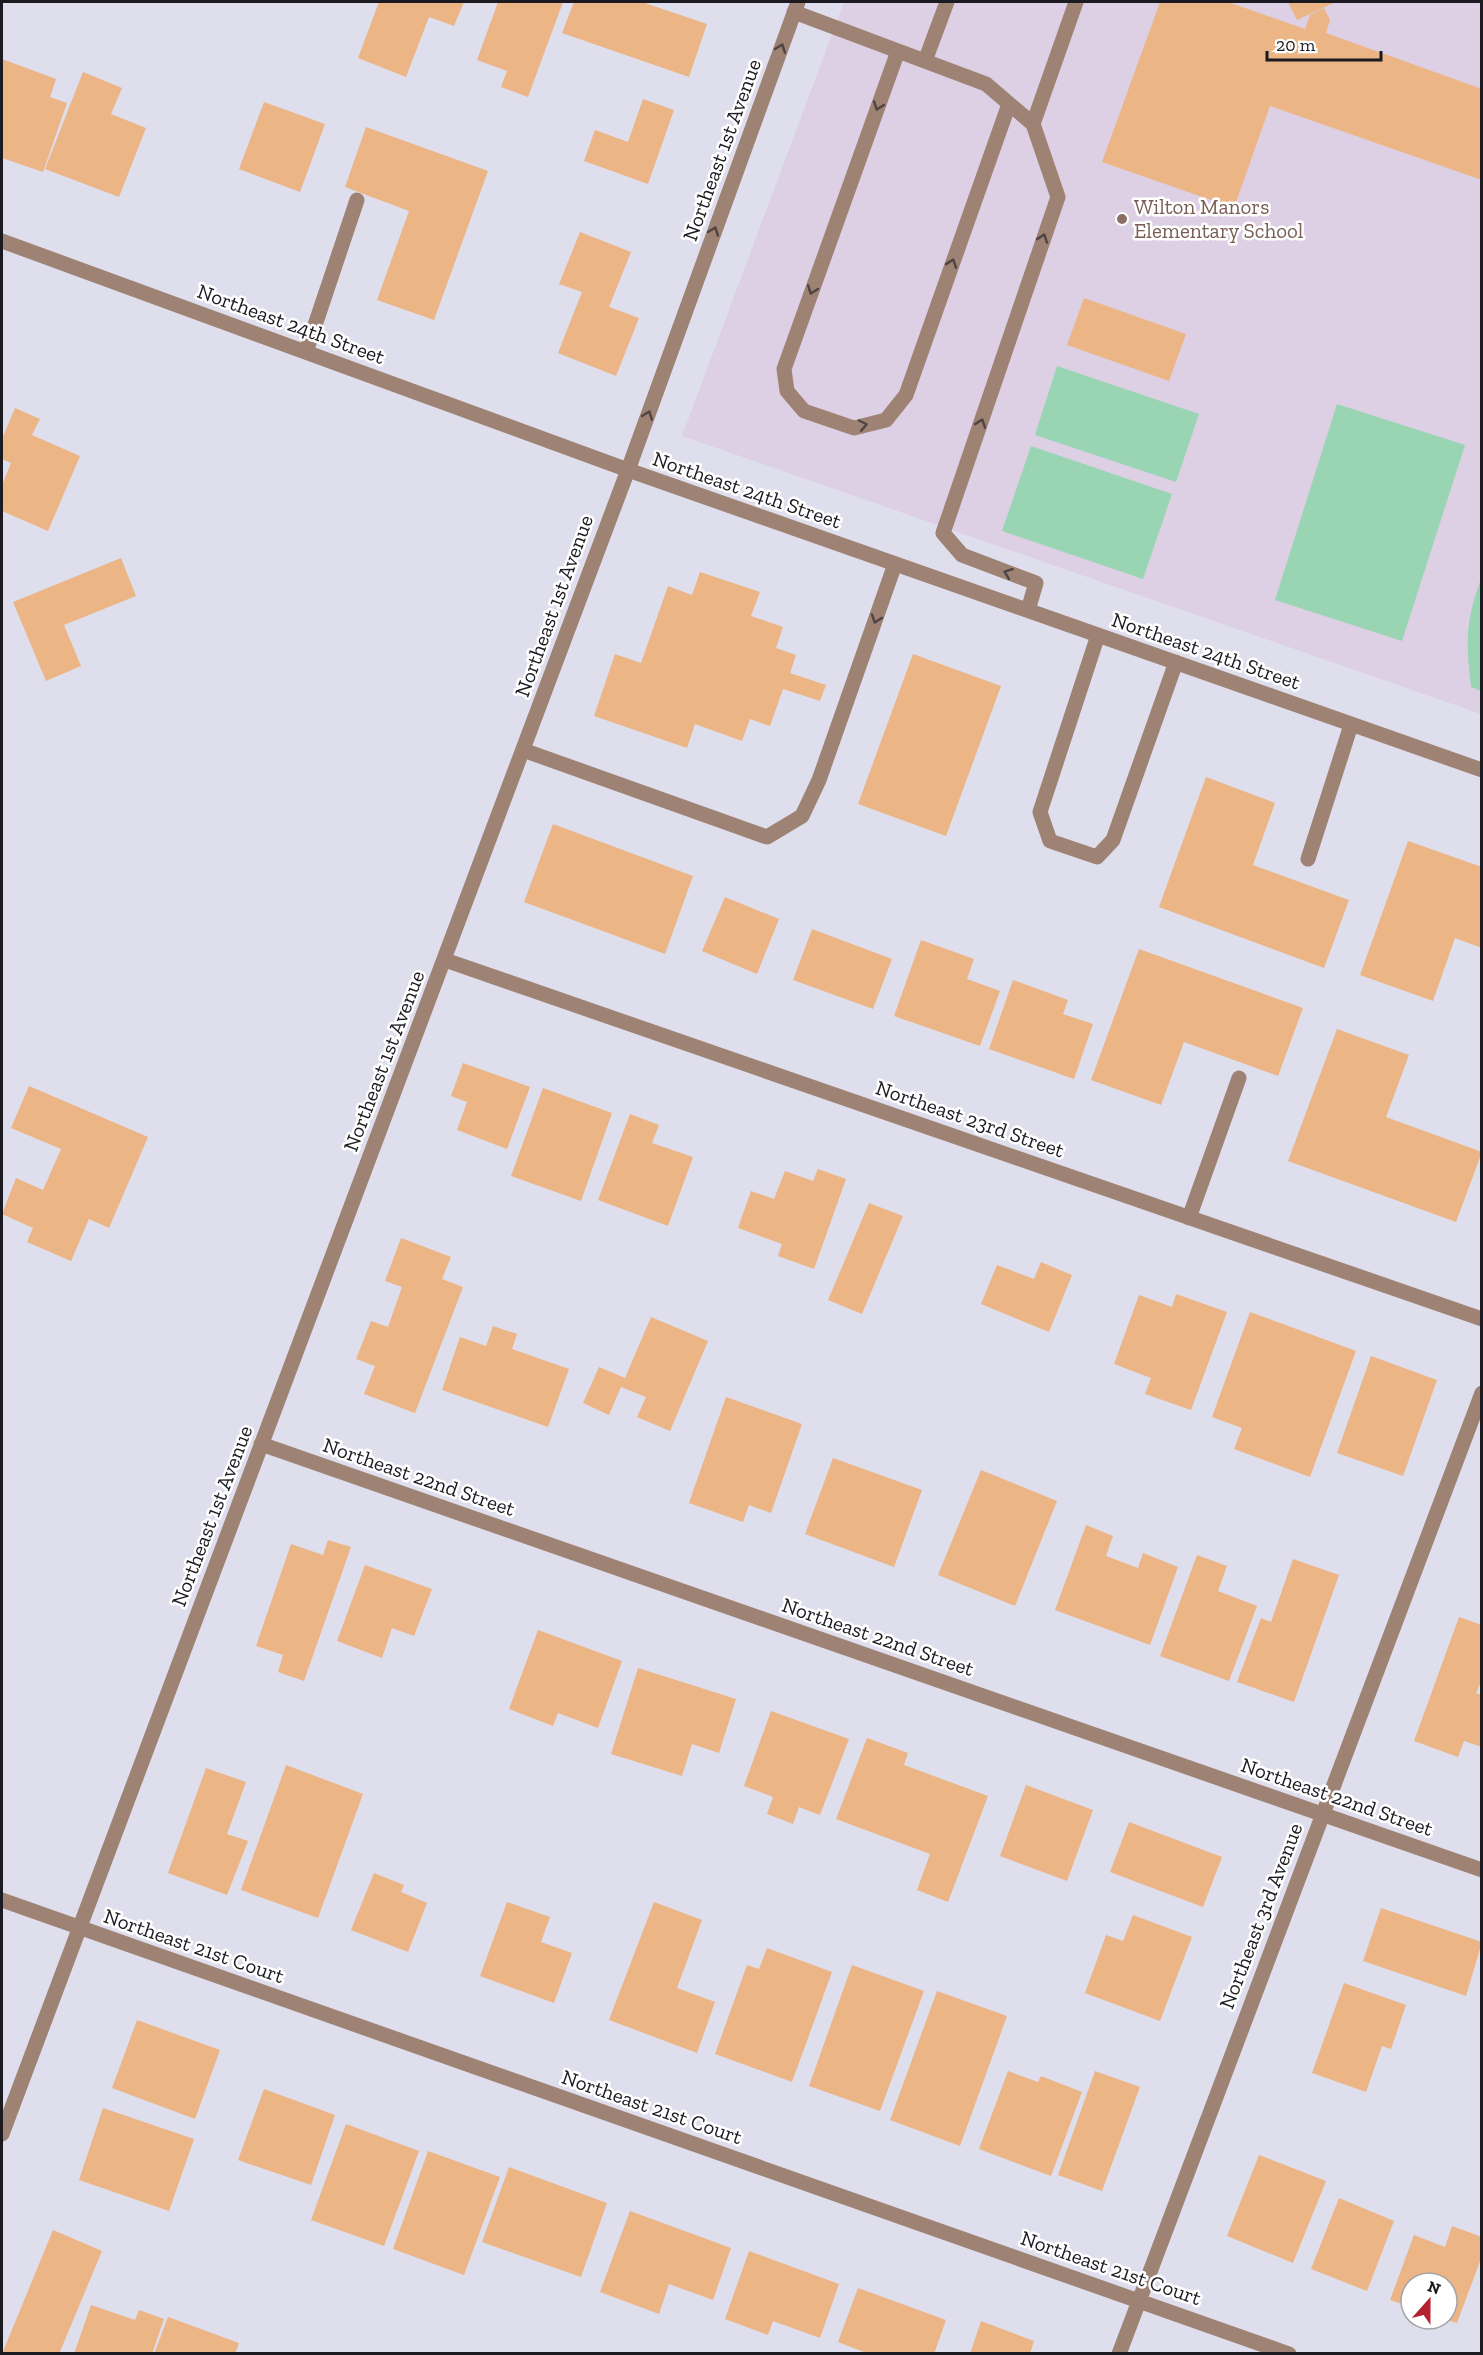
<svg xmlns="http://www.w3.org/2000/svg" width="1483" height="2355" viewBox="0 0 1483 2355" font-family="'Zilla Slab',serif">
<style>
.education{fill:#ddd0e4}
.green{fill:#99d4b3}
.building{fill:#ebb586}
.lines{fill:none;stroke-linecap:round;stroke-linejoin:round}
.minor{stroke:#9e8274;stroke-width:15}
.oneway{stroke:#4f4442}
.education-dot{fill:#8d6e63;stroke:#fff;stroke-width:2}
.labels{text-anchor:middle;stroke-width:5;stroke-linejoin:round;paint-order:stroke}
.street-label{font-size:21px;fill:#1b1a20;stroke:#fff}
.education-label{font-size:21px;fill:#785e54;stroke:#fff;text-anchor:start}
</style>
<rect width="100%" height="100%" fill="#dfdeed"/>
<path class="education" d="M844 2H1481V714L682 436Z"/>
<path class="green" d="M1057 366 1199 414 1176 482 1035 435Z
M1337 404 1465 445 1402 641 1275 600Z
M1031 446 1172 494 1143 579 1002 531Z
M1481 579V691L1471 687C1466 642 1465 622 1481 579Z"/>
<path class="building" d="M379 2H464L454 26 429 17 406 77 358 58Z
M498 2H563L528 97 501 87 507 71 477 60Z
M574 2H642L707 24 689 77 562 33Z
M1160 2H1228L1305 29 1310 15 1324 8 1330 20 1326 33 1482 89V180L1270 106 1234 208 1102 162Z
M1288 2H1336L1297 20Z
M2 59 56 79 50 97 67 103 43 172 2 158Z
M83 72 122 88 111 114 146 128 119 197 45 169Z
M643 99 674 110 648 184 584 161 595 130 628 142Z
M264 102 325 124 300 192 239 169Z
M366 127 488 171 434 320 377 300 409 211 345 187Z
M580 232 631 252 609 307 639 318 616 376 558 353 582 292 559 284Z
M1084 298 1186 334 1169 381 1067 345Z
M15 408 40 419 32 435 80 456 48 531 2 511V485L11 463 2 459V439Z
M121 558 136 596 64 625 81 666 46 681 13 602Z
M700 572 760 592 751 616 783 627 776 648 796 655 790 673 826 685 820 701 783 689 770 726 750 719 742 741 695 724 687 748 594 716 615 654 641 663 668 586 692 595Z
M913 654 1001 686 946 836 858 804Z
M1206 777 1275 803 1253 865 1349 900 1324 968 1159 907Z
M553 824 693 876 665 954 524 902Z
M1408 841 1482 867V948L1455 938 1433 1001 1360 975Z
M725 897 779 919 757 974 702 951Z
M812 929 892 959 873 1009 793 980Z
M921 940 974 959 967 979 1000 991 980 1046 894 1016Z
M1139 949 1303 1008 1278 1076 1184 1042 1161 1105 1091 1080Z
M1013 980 1068 1000 1063 1014 1093 1024 1074 1079 989 1049Z
M1337 1029 1409 1055 1386 1117 1482 1152 1456 1222 1288 1161Z
M463 1063 530 1087 507 1149 457 1130 467 1102 451 1096Z
M29 1086 148 1137 109 1228 89 1219 71 1261 27 1242 33 1228 2 1214 16 1178 43 1190 61 1149 11 1128Z
M543 1088 612 1113 581 1201 511 1176Z
M630 1114 659 1125 652 1143 693 1157 668 1226 598 1200Z
M818 1169 846 1179 814 1269 778 1256 782 1244 738 1228 751 1191 774 1199 785 1171 813 1181Z
M869 1203 903 1216 862 1314 828 1300Z
M401 1238 451 1257 442 1279 463 1287 415 1413 364 1394 375 1366 356 1359 371 1321 388 1327 402 1287 385 1281Z
M1041 1262 1072 1275 1049 1332 981 1304 997 1265 1034 1279Z
M1176 1294 1227 1312 1191 1410 1145 1394 1151 1378 1114 1364 1139 1295 1172 1307Z
M1250 1312 1356 1351 1310 1477 1234 1449 1242 1428 1212 1417Z
M651 1317 708 1341 670 1431 637 1417 646 1397 621 1387 609 1415 583 1403 599 1367 625 1378Z
M493 1326 517 1334 512 1349 569 1369 548 1427 442 1390 460 1337 486 1346Z
M1371 1356 1437 1380 1403 1476 1337 1453Z
M726 1397 802 1424 771 1513 749 1505 743 1522 689 1503Z
M833 1458 922 1490 894 1567 805 1534Z
M981 1470 1057 1501 1015 1606 938 1575Z
M1086 1525 1113 1536 1106 1556 1138 1568 1143 1553 1178 1567 1150 1645 1055 1610Z
M328 1540 351 1547 304 1681 278 1672 283 1655 256 1646 291 1544 323 1555Z
M1197 1555 1227 1566 1218 1591 1257 1606 1229 1681 1160 1656Z
M1293 1559 1339 1575 1294 1702 1237 1682 1261 1618 1271 1622Z
M365 1565 432 1589 414 1636 392 1628 382 1658 337 1641Z
M1459 1617 1482 1625V1680L1476 1693 1482 1695V1747L1464 1741 1458 1757 1414 1741Z
M538 1630 622 1661 598 1728 558 1713 553 1726 509 1709Z
M638 1668 736 1699 719 1753 692 1744 682 1776 611 1754Z
M771 1711 849 1739 820 1815 799 1807 793 1824 767 1814 773 1797 744 1786Z
M867 1738 908 1753 904 1765 988 1796 948 1902 917 1890 930 1854 836 1819Z
M286 1765 363 1794 318 1918 241 1890Z
M206 1768 246 1782 227 1834 248 1841 227 1895 168 1873Z
M1026 1785 1093 1810 1067 1881 1000 1856Z
M1129 1822 1222 1857 1203 1907 1110 1872Z
M374 1873 404 1885 401 1892 427 1903 408 1952 351 1930Z
M507 1902 550 1917 541 1942 572 1953 554 2003 480 1976Z
M654 1902 702 1920 677 1988 715 2002 697 2053 609 2020Z
M1381 1908 1482 1942 1466 1996 1363 1961Z
M1133 1915 1192 1937 1160 2021 1085 1993 1106 1935 1123 1941Z
M767 1948 832 1972 792 2082 715 2054 747 1965 759 1969Z
M852 1965 924 1991 880 2111 809 2086Z
M1344 1983 1406 2005 1391 2049 1382 2046 1366 2092 1312 2073Z
M937 1991 1007 2016 960 2146 890 2120Z
M137 2020 220 2050 195 2119 112 2088Z
M1008 2071 1038 2082 1041 2076 1082 2092 1051 2176 979 2149Z
M1095 2071 1140 2087 1102 2191 1058 2175Z
M264 2089 335 2115 311 2185 238 2160Z
M103 2108 194 2139 169 2211 79 2180Z
M346 2124 419 2151 384 2246 311 2220Z
M428 2151 500 2177 464 2275 393 2249Z
M1259 2155 1326 2181 1293 2263 1227 2236Z
M509 2167 607 2203 581 2277 482 2242Z
M1339 2198 1394 2221 1367 2291 1311 2269Z
M630 2211 731 2248 713 2300 669 2284 659 2314 600 2292Z
M1452 2226 1482 2237V2256L1457 2323 1447 2320V2283H1411V2307L1390 2300 1414 2235 1445 2247Z
M53 2230 102 2251 59 2354H2Z
M749 2251 839 2284 820 2338 773 2321 768 2335 725 2319Z
M858 2288 946 2320 934 2354H869L838 2342Z
M91 2305 135 2320 139 2310 164 2319 152 2354H74Z
M168 2317 239 2343 235 2354H154Z
M981 2321 1034 2341 1030 2354H970Z"/>
<g class="lines">
<path class="minor" d="M794 12 986 84 1033 124 1058 197 943 533 962 555 1036 583 1028 610
M898 51 784 369 787 391 804 411 854 428 886 420 906 395 1009 104
M925 61 947 2
M1033 124 1076 2
M2 241 628 470 1482 770
M306 352 357 200
M1098 635 1040 812 1050 841 1097 857 1113 840 1176 662
M523 750 767 837 802 816 819 780 895 564
M1308 859 1351 725
M445 960 1482 1319
M1189 1218 1239 1078
M261 1444 1482 1870
M2 1900 1289 2354
M2 2134 628 470 798 2
M1119 2354 1482 1393"/>
</g>
<defs><path id="oneway-chevron" d="M-2-3.5L2.5 0L-2 3.5" fill="none" stroke-width="1.6" stroke-linecap="round" stroke-linejoin="round" transform="scale(1.5)"/></defs>
<g class="oneway">
<use href="#oneway-chevron" transform="translate(781 48) rotate(-70)"/>
<use href="#oneway-chevron" transform="translate(878 106) rotate(110)"/>
<use href="#oneway-chevron" transform="translate(714 231) rotate(-70)"/>
<use href="#oneway-chevron" transform="translate(1043 238) rotate(-71)"/>
<use href="#oneway-chevron" transform="translate(952 263) rotate(-71)"/>
<use href="#oneway-chevron" transform="translate(812 290) rotate(110)"/>
<use href="#oneway-chevron" transform="translate(648 415) rotate(-70)"/>
<use href="#oneway-chevron" transform="translate(981 423) rotate(-71)"/>
<use href="#oneway-chevron" transform="translate(863 425) rotate(-12)"/>
<use href="#oneway-chevron" transform="translate(1008 573) rotate(-159)"/>
<use href="#oneway-chevron" transform="translate(876 619) rotate(109)"/>
</g>
<circle class="education-dot" cx="1122" cy="219" r="6"/>
<g class="labels">
<g class="street-label">
<text transform="translate(722 150) rotate(-70)" y="7">Northeast 1st Avenue</text>
<text transform="translate(291 324) rotate(20)" y="7">Northeast 24th Street</text>
<text transform="translate(747 490) rotate(19)" y="7">Northeast 24th Street</text>
<text transform="translate(554 606) rotate(-70)" y="7">Northeast 1st Avenue</text>
<text transform="translate(1206 651) rotate(19)" y="7">Northeast 24th Street</text>
<text transform="translate(384 1061) rotate(-69)" y="7">Northeast 1st Avenue</text>
<text transform="translate(970 1119) rotate(19)" y="7">Northeast 23rd Street</text>
<text transform="translate(419 1477) rotate(19)" y="7">Northeast 22nd Street</text>
<text transform="translate(212 1516) rotate(-69)" y="7">Northeast 1st Avenue</text>
<text transform="translate(878 1637) rotate(19)" y="7">Northeast 22nd Street</text>
<text transform="translate(1337 1797) rotate(19)" y="7">Northeast 22nd Street</text>
<text transform="translate(1261 1916) rotate(-69)" y="7">Northeast 3rd Avenue</text>
<text transform="translate(194 1946) rotate(19)" y="7">Northeast 21st Court</text>
<text transform="translate(652 2107) rotate(19)" y="7">Northeast 21st Court</text>
<text transform="translate(1111 2268) rotate(19)" y="7">Northeast 21st Court</text>
</g>
<g class="education-label">
<text x="1134" y="214">Wilton Manors<tspan x="1134" dy="24">Elementary School</tspan></text>
</g>
</g>
<rect width="1483" height="2355" fill="none" stroke="#1b1a20" stroke-width="6"/>
<g transform="translate(1429 2301) rotate(21)"><circle r="28" fill="#ffffff" stroke="#a4a3a6" stroke-width="1.5"/>
<path d="M0-4.5L10 22L0 15L-10 22Z" fill="#b42231"/>
<text y="-9" font-size="16" font-weight="bold" text-anchor="middle" fill="#1b1a20">N</text>
</g>
<path d="M1267 51v9h114v-9" fill="none" stroke="#1b1a20" stroke-width="3"/>
<text x="1276" y="51" font-size="18" fill="#1b1a20" stroke="#ffffff" stroke-width="4.5" paint-order="stroke">20 m</text>
</svg>
